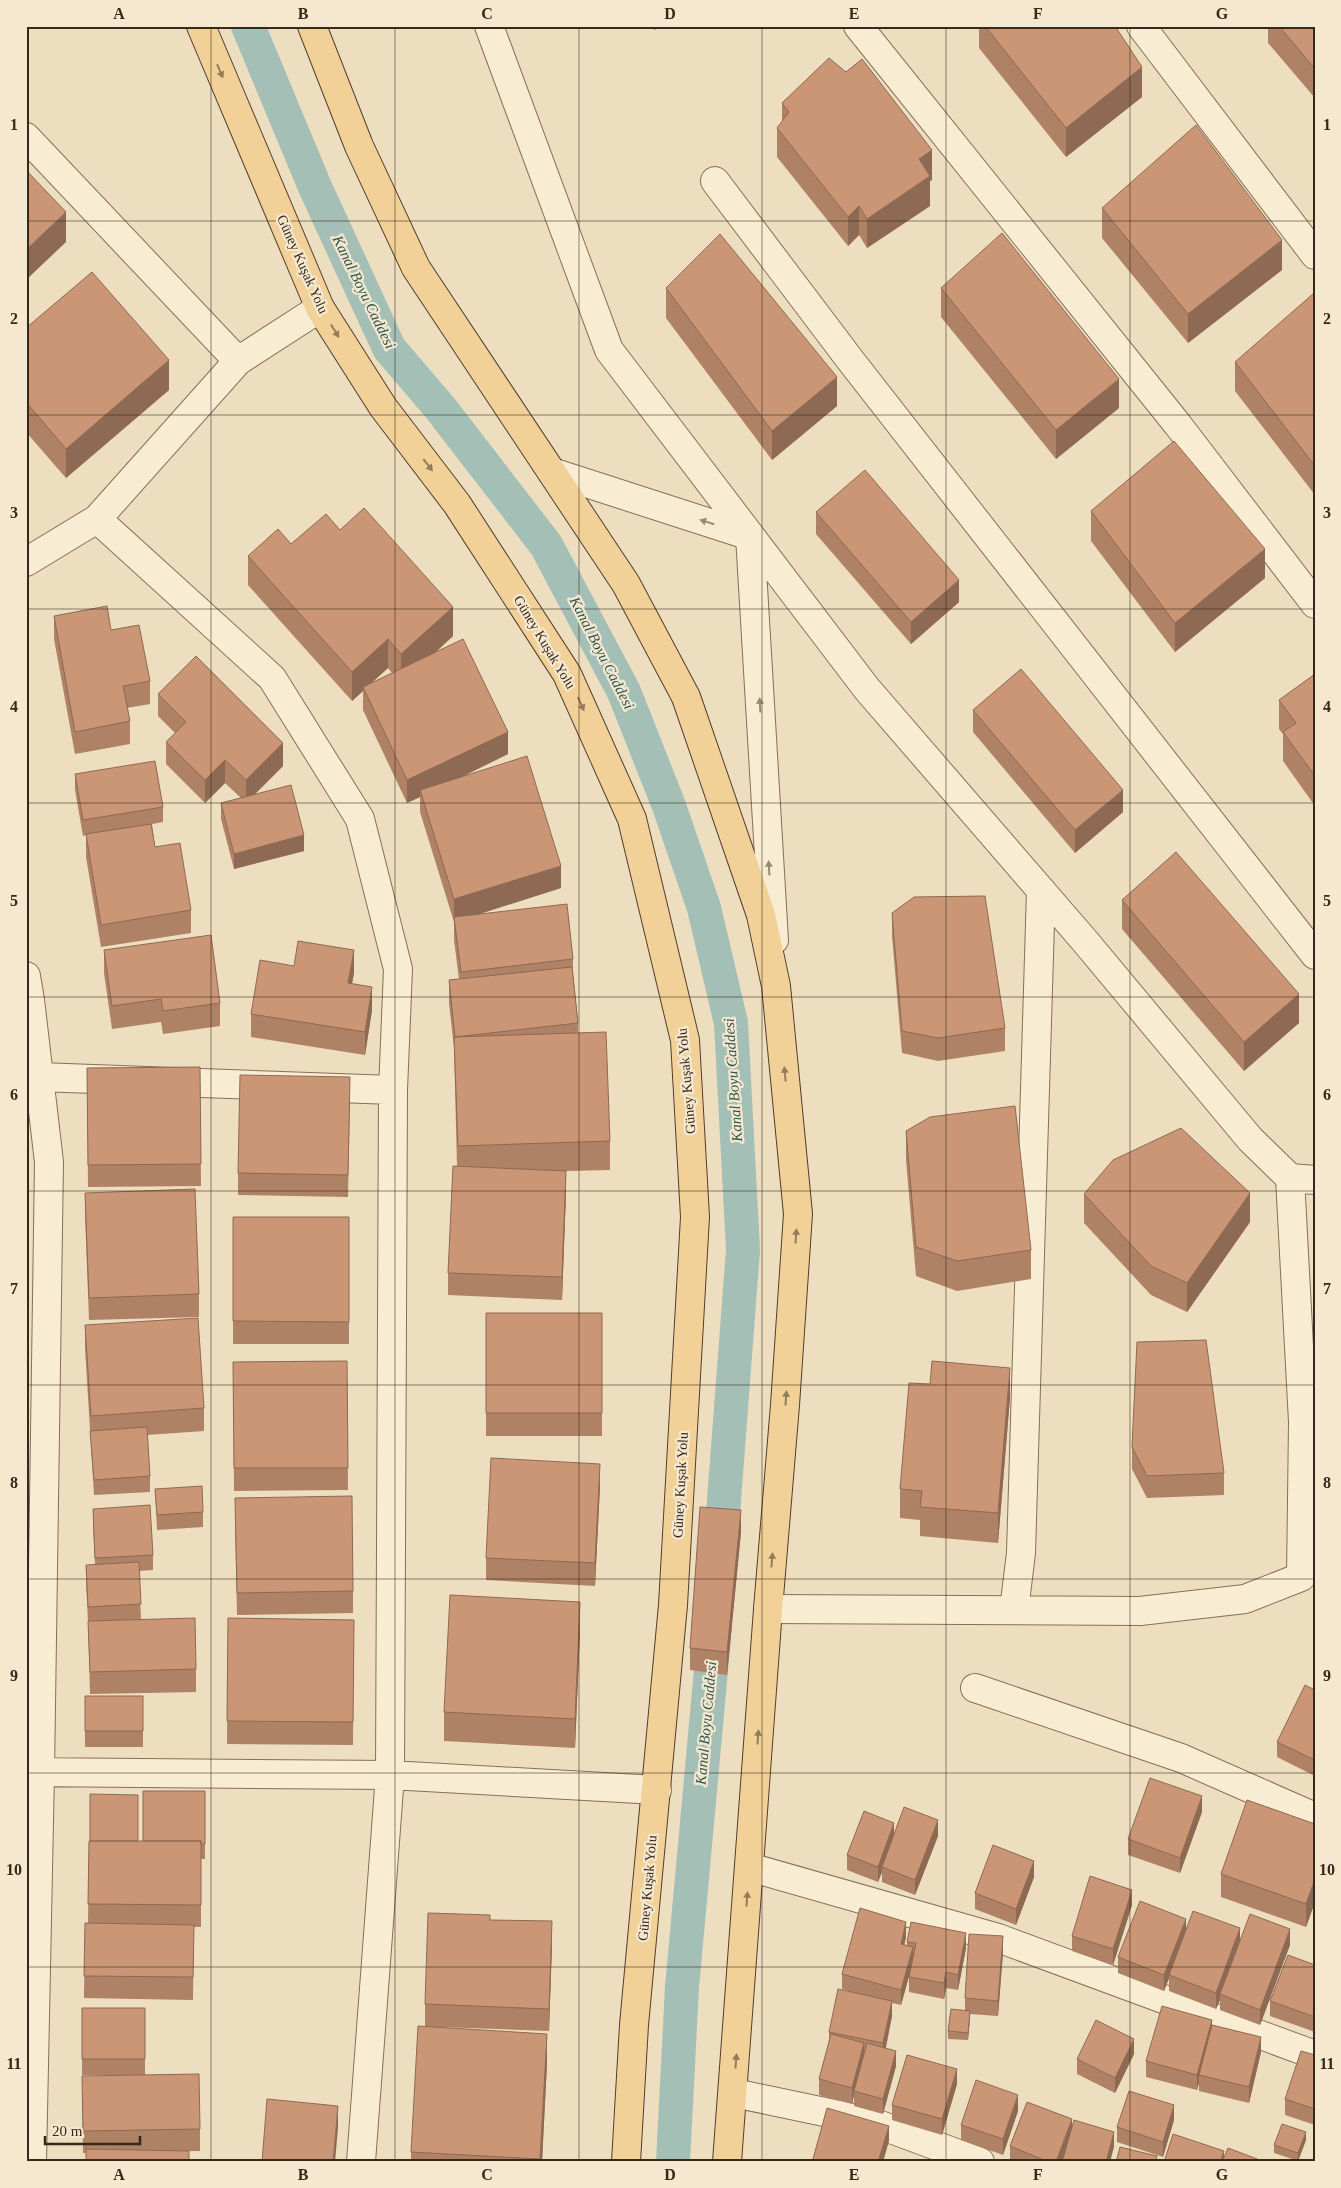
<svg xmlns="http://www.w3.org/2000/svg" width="1341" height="2188" viewBox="0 0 1341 2188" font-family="Georgia,serif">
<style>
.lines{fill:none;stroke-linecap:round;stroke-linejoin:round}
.canal{stroke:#a3bfb6;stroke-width:34}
.minor-casing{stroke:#866f58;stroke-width:30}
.major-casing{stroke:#533d2d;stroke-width:30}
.minor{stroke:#f8ecd3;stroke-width:28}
.major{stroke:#f1d197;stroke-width:28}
.wall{fill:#af8165;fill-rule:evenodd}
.shaded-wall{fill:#8e6953}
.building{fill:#cb9676;stroke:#8e6953}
.oneway{fill:#937c5a}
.oneway2{fill:#968a78}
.grid{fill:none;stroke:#35281c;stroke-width:1;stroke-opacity:0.55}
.labels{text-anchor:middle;stroke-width:4.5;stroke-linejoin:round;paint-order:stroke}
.street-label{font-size:14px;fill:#35281c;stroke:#f5e8cf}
.water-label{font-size:15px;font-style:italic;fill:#2c5551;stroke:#f5e8cf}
.neatline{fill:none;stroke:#35281c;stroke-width:2}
.grid-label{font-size:16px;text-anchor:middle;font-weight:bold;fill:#35281c}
</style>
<rect width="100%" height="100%" fill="#eddec0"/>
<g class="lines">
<path class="canal" d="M248 26 315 187 389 348 441 409 546 545 624 692 669 806 704 908 731 1023 743 1250 720 1553
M673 2162 682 1987 715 1626"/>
<g class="minor-casing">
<path id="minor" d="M489 26 609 350 867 689 1084 940 1250 1139 1290 1178 1315 1180
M858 26 1178 425 1315 604
M1141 26 1315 255
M26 137 238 361
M715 181 851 361 1315 955
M552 472 750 536 774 940
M97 519 272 678 360 819 398 969 393 1090 390 1775 361 2162
M26 562 97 519 238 361 320 308
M26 976 30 1000 26 1001
M30 1000 49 1162 40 1773 32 2162
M39 1077 393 1090
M1290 1178 1303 1422 1315 1424
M768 1609 1140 1611 1245 1599 1301 1577 1303 1422
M1014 1610 1021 1553 1041 890
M975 1688 1181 1758 1315 1817
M26 1772 390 1775 657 1790
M749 1867 998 1938 1315 2055
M734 2093 872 2122 980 2162"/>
</g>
<g class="major-casing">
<path id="major" d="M201 26 320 308 383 407 457 504 567 674 632 819 685 1040 695 1217 673 1605 634 2025 626 2162
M312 26 359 146 416 268 626 584 686 697 761 915 776 986 798 1214 785 1405 768 1609 727 2162"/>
</g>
<use href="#minor" class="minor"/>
<use href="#major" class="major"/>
</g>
<path class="wall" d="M979 26H1115L1142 97 1066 157 979 48Z
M1268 26H1315V98L1268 43Z
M782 103 932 180 930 181V206L867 248 859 235 848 246 777 157V128L782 122Z
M1102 208 1282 270 1188 343 1102 238Z
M666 288 837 406 772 460 666 318Z
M941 288 1119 408 1056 459 941 317Z
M1315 293V495L1235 391V362Z
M26 328 169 390 66 478 26 432Z
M1091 511 1265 578 1175 652 1091 541Z
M816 512 959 602 911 644 816 534Z
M340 530 453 636 435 653 508 754 462 777 561 888 477 914 573 959V972L578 1023V1033L610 1141V1170L566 1171V1193L562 1300 448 1295V1273L457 1166 454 1048 449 1003V980L459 979 454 940V922L420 812V797L407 803 363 710V691L352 701 248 585V556L291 544ZM388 668 392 673 371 683Z
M54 616 111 630 150 681V704L127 708 130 721V744L75 754 54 639Z
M1315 674V806L1283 761V734L1279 729V700Z
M158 694 283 766 254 795 304 851 234 869 221 819V803L241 798 225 783 205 803 166 764V742L175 733 158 716Z
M973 710 1123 812 1075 853 973 732Z
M75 774 163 807V822L152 824 155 847 191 910V933L101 947 86 857V835L83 836 75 790Z
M1122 900 1299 1023 1244 1071 1122 929Z
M892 913 1005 1028V1051L938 1061 902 1053 892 936Z
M104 950 220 1003V1026L163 1034 161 1022 112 1029 104 973Z
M294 966 354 973 352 983 372 1010 365 1055 251 1037V1014Z
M200 1067 201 1186 88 1187 87 1068Z
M350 1099 348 1197 238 1195V1173Z
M906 1131 1031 1250V1279L957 1291 916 1276 906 1160Z
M85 1193 199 1294V1317L89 1320 85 1215Z
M1084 1194 1250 1222 1187 1312 1151 1295 1084 1223Z
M233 1217H349V1344H233Z
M486 1313H602V1436H486Z
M85 1325 204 1408V1431L147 1435 150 1476V1492L94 1495 85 1348Z
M347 1361 348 1490 234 1491 233 1362Z
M930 1384 1010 1397 998 1543 920 1536V1520L900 1518V1489Z
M1132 1447 1224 1473V1495L1147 1498 1132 1469Z
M600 1486 595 1586 486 1580V1558Z
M155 1489 203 1512V1527L157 1530Z
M93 1509 153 1555V1570L139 1571 141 1619 116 1621 196 1669V1692L90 1694 88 1622 86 1581V1565H95L93 1524Z
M235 1520 353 1591V1613L237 1615Z
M741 1532 727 1675 690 1670V1648Z
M228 1618 354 1620 353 1745 227 1744Z
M580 1631 575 1748 444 1741V1712Z
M1315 1690V1776L1277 1757V1742Z
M85 1696H143V1747H85Z
M205 1791V1859H201V1927H194L193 2000 84 1998 85 1923H88L89 1841H143Z
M1202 1812 1180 1873 1128 1855V1839Z
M1315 1824V1902L1306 1927 1221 1897V1874Z
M894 1833 938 1836 915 1895 882 1882V1872L878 1882 847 1870V1855Z
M1034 1877 1016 1925 975 1909V1893Z
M1132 1905 1113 1965 1072 1951V1936Z
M490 1920 552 1944 549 2031 440 2027 547 2063 542 2162H411V2152L425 2027V2004Z
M1186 1930 1240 1939 1290 1945 1260 2025 1220 2010V2000L1216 2009 1169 1991V1978L1164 1991 1118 1973V1957Z
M906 1937 904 1945 907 1946V1942L966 1948 958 1990 946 1988 944 1999 909 1992V1977L911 1969 901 2005 892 2003V2016L886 2048 896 2066 883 2114 854 2106V2095L852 2104 819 2095V2079L829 2043V2032L859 1994 842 1989V1974Z
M1003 1952 998 2016 970 2014 968 2040 948 2039V2031L965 2010V1998Z
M1315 1965V2032L1270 2016V2001Z
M82 2008H145V2075H82Z
M1212 2025 1261 2052 1249 2103 1199 2091V2083L1197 2090 1146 2077V2061Z
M1134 2054 1115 2093 1077 2074V2059Z
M1315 2055V2125L1285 2115V2099Z
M957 2084 942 2135 892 2120V2105Z
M82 2098 200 2129V2151L83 2153Z
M1018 2111 1003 2155 961 2140V2125Z
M1174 2120 1163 2157 1117 2142V2127Z
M1072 2126 1114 2147 1062 2162H1010V2146Z
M1306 2140 1298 2161 1274 2153V2145Z"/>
<path class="shaded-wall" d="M654 26H664L654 30Z
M1142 67V97L1066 157V128Z
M932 150V180L930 181V206L867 248V219L919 159Z
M859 206V235L848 246V217Z
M66 212V242L26 280V250Z
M1282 240V270L1188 343V314Z
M169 360V390L66 478V449Z
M837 377V406L772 460V431Z
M1119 379V408L1056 459V430Z
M1265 549V578L1175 652V623Z
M959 580V602L911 644V622Z
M453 607V636L401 683V654Z
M388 639V668L364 690 363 687V691L352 701V672Z
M508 732V754L422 796 420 790V797L407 803V780Z
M283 743V766L246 803V780Z
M225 760V783L205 803V780Z
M1123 790V812L1075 853V830Z
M304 835V851L234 869V854Z
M561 866V888L455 922 454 917V922V899Z
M354 950V973L348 1005V983Z
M372 987V1010L365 1055V1032Z
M1299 994V1023L1244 1071V1042Z
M566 1171V1193L562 1300V1277Z
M1250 1193V1222L1187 1312V1283Z
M1010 1368V1397L998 1543V1513Z
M600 1464V1486L595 1586V1563Z
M741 1510V1532L727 1675V1652Z
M580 1602V1631L575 1748V1719Z
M1202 1796V1812L1180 1873V1858Z
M938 1820V1836L915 1895V1880Z
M894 1823V1839L882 1867V1872L878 1882V1867Z
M1034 1861V1877L1016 1925V1909Z
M1315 1879V1902L1306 1927V1904Z
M1132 1890V1905L1113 1965V1949Z
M1186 1919V1934L1169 1975V1978L1164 1991V1975Z
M552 1921V1944L549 2031V2009Z
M906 1922V1937L901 1959V1944Z
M1240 1928V1944L1220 1994V2000L1216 2009V1993Z
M1290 1929V1945L1260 2025V2010Z
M966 1933V1948L958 1990V1975Z
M1003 1936V1952L998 2016V2001Z
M913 1947V1962L901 2005V1990Z
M946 1972V1988L944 1999V1983Z
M892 2001V2016L883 2059V2043Z
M970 2011V2019L968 2040V2033Z
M1212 2020V2035L1199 2075V2083L1197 2090V2075Z
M547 2034V2063L542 2162H540Z
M1261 2037V2052L1249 2103V2087Z
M1134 2039V2054L1115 2093V2078Z
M864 2043V2059L854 2091V2095L852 2104V2088Z
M896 2051V2066L883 2114V2099Z
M957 2069V2084L942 2135V2119Z
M1018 2095V2111L1003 2155V2139Z
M1174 2105V2120L1163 2157V2142Z
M338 2106V2128L335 2162H333Z
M1072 2119V2135L1062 2162H1056Z
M889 2126V2141L883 2162H878Z
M1114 2132V2147L1110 2162H1106Z
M1306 2132V2140L1298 2161V2153Z
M1224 2151V2162H1220Z"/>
<path class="building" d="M985 26H1115L1142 67 1066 128Z
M1279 26H1315V69Z
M829 58 846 72 862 59 932 150 919 159 930 176 867 219 859 206 848 217 777 128 789 112 782 103Z
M1196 125 1282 240 1188 314 1102 208Z
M26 170 66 212 26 250Z
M1002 233 1119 379 1056 430 941 288Z
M720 234 837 377 772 431 666 288Z
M92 272 169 360 66 449 26 402V328Z
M1314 293H1315V466L1235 362Z
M1174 441 1265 549 1175 623 1091 511Z
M865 470 959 580 911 622 816 512Z
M364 508 453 607 401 654 388 639 352 672 248 556 278 529 291 544 326 514 340 530Z
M107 606 111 630 139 625 150 681 123 686 130 721 75 732 54 616Z
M463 639 508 732 407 780 363 687Z
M196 656 283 743 246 780 225 760 205 780 166 742 186 722 158 694Z
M1021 669 1123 790 1075 830 973 710Z
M1315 674V776L1283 732 1296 723 1279 700Z
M527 756 561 866 454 899 420 790Z
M155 761 163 807 83 820 75 774Z
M291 785 304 835 234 854 221 803Z
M151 824 155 847 180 843 191 910 101 925 86 834Z
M1176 852 1299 994 1244 1042 1122 900Z
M985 896 1005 1028 938 1038 902 1031 892 913 914 897Z
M567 904 573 959 461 972 454 917Z
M211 935 220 1003 163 1011 161 999 112 1006 104 950Z
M298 941 354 950 348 983 372 987 365 1032 251 1014 260 960 294 966Z
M572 967 578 1023 455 1037 449 980Z
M606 1032 610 1141 458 1146 454 1037Z
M200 1067 201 1164 88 1165 87 1068Z
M240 1075 350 1077 348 1175 238 1173Z
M1015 1106 1031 1250 957 1261 916 1247 906 1131 930 1117Z
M1181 1128 1250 1193 1187 1283 1151 1266 1084 1194 1113 1160Z
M453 1166 566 1171 562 1277 448 1273Z
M195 1189 199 1294 89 1298 85 1193Z
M233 1217H349V1322L233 1321Z
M486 1313H602V1413H486Z
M198 1318 204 1408 91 1416 85 1325Z
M1206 1340 1224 1473 1147 1476 1132 1447 1137 1342Z
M347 1361 348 1468H234L233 1362Z
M932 1361 1010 1368 998 1513 920 1507 922 1491 900 1489 909 1383 930 1384Z
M147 1427 150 1476 94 1480 90 1431Z
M491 1458 600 1464 595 1563 486 1558Z
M202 1486 203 1512 157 1515 155 1489Z
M352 1496 353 1591 237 1593 235 1498Z
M150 1505 153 1555 95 1558 93 1509Z
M700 1507 741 1510 727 1652 690 1648Z
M139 1562 141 1604 88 1607 86 1565Z
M450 1595 580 1602 575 1719 444 1712Z
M195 1618 196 1669 90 1672 88 1621Z
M228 1618 354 1620 353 1722 227 1721Z
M1305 1685 1315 1690V1760L1277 1742Z
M85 1696H143V1731H85Z
M1150 1778 1202 1796 1180 1858 1128 1839Z
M143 1791H205V1844H201V1841H143Z
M90 1794 138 1795V1841H90Z
M1247 1800 1315 1824V1879L1306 1904 1221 1874Z
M904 1807 938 1820 915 1880 882 1867Z
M864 1811 894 1823 878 1867 847 1855Z
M89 1841H201V1905L88 1904Z
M993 1845 1034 1861 1016 1909 975 1893Z
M1090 1876 1132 1890 1113 1949 1072 1936Z
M1140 1901 1186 1919 1164 1975 1118 1957Z
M860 1908 906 1922 901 1944 913 1947 901 1990 842 1974Z
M1193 1911 1240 1928 1216 1993 1169 1975Z
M428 1913 490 1915V1920L552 1921 549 2009 425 2004Z
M1250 1914 1290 1929 1260 2010 1220 1994Z
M911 1922 966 1933 958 1975 946 1972 944 1983 909 1977 916 1943 907 1942Z
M85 1923 194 1925 193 1977 84 1976Z
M969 1934 1003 1936 998 2001 965 1998Z
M1288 1955 1315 1965V2017L1270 2001Z
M838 1989 892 2001 883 2043 829 2032Z
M1162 2006 1212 2020 1197 2075 1146 2061Z
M82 2008H145V2059H82Z
M951 2009 970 2011 968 2033 948 2031Z
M1096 2020 1134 2039 1115 2078 1077 2059Z
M1212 2025 1261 2037 1249 2087 1199 2075Z
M418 2026 547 2034 540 2159 411 2152Z
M831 2034 864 2043 852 2088 819 2079Z
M867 2043 896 2051 883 2099 854 2091Z
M1301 2051 1315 2055V2109L1285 2099Z
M907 2055 957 2069 942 2119 892 2105Z
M199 2074 200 2129 83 2131 82 2076Z
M976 2080 1018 2095 1003 2139 961 2125Z
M1129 2091 1174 2105 1163 2142 1117 2127Z
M267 2099 338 2106 333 2162H262Z
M1027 2102 1072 2119 1056 2162H1049L1010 2146Z
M827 2108 889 2126 878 2162H821L813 2159Z
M1074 2120 1114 2132 1106 2162H1062Z
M1282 2124 1306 2132 1298 2153 1274 2145Z
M1173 2134 1224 2151 1220 2162H1164Z
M1120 2147 1157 2156 1156 2162H1116Z
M1228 2148 1265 2162H1222Z
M86 2149 189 2151V2162H86Z"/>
<defs><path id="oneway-solid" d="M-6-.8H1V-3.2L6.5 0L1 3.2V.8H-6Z" transform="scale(1.25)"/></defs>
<g class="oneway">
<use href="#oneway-solid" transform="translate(220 71) rotate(67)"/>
<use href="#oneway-solid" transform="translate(335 331) rotate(58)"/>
<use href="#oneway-solid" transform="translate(428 465) rotate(52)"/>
<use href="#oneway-solid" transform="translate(581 704) rotate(66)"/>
<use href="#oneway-solid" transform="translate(785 1074) rotate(-95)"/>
<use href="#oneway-solid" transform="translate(796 1236) rotate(-86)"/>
<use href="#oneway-solid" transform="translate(786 1398) rotate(-86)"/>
<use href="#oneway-solid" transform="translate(772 1560) rotate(-85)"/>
<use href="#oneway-solid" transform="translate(758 1737) rotate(-86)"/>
<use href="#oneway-solid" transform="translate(747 1899) rotate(-86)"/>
<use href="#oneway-solid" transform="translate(736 2061) rotate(-86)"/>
</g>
<g class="oneway2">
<use href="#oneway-solid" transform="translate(707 522) rotate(-162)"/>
<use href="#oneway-solid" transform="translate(760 705) rotate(-93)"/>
<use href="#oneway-solid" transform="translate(769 868) rotate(-93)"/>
</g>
<path class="grid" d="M211 26V2162M395 26V2162M579 26V2162M762 26V2162M946 26V2162M1130 26V2162M26 221H1315M26 415H1315M26 609H1315M26 803H1315M26 997H1315M26 1191H1315M26 1385H1315M26 1579H1315M26 1773H1315M26 1967H1315"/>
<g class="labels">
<g class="street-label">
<text transform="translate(303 264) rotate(66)" y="5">Güney Kuşak Yolu</text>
<text transform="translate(545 642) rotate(59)" y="5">Güney Kuşak Yolu</text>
<text transform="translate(686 1081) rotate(-95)" y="5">Güney Kuşak Yolu</text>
<text transform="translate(680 1485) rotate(-87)" y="5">Güney Kuşak Yolu</text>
<text transform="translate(647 1888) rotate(-85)" y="5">Güney Kuşak Yolu</text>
</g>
<g class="water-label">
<text transform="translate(364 292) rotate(64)" y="5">Kanal Boyu Caddesi</text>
<text transform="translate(602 653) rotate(63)" y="5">Kanal Boyu Caddesi</text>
<text transform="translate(733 1080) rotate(-94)" y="5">Kanal Boyu Caddesi</text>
<text transform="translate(706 1723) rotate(-85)" y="5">Kanal Boyu Caddesi</text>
</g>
</g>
<rect width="1341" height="2188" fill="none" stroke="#f5e8cf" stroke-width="55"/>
<path d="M45 2136v8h95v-8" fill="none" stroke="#35281c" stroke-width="2.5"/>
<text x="52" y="2136" font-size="15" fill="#35281c" stroke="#f5e8cf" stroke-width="4" paint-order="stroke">20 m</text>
<rect x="28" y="28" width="1286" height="2132" class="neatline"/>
<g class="grid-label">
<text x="119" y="19">A</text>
<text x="303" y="19">B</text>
<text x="487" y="19">C</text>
<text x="670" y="19">D</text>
<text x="854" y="19">E</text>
<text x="1038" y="19">F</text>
<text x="1222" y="19">G</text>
<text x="14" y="130">1</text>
<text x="1327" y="130">1</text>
<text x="14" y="324">2</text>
<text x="1327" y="324">2</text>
<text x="14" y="518">3</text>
<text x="1327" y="518">3</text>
<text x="14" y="712">4</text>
<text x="1327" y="712">4</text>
<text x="14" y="906">5</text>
<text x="1327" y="906">5</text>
<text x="14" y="1100">6</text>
<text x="1327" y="1100">6</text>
<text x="14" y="1294">7</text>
<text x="1327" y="1294">7</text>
<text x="14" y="1488">8</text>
<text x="1327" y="1488">8</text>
<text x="14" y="1681">9</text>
<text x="1327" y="1681">9</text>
<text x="14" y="1875">10</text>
<text x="1327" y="1875">10</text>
<text x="14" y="2069">11</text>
<text x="1327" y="2069">11</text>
<text x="119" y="2180">A</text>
<text x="303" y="2180">B</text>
<text x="487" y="2180">C</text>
<text x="670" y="2180">D</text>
<text x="854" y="2180">E</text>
<text x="1038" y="2180">F</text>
<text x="1222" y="2180">G</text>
</g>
</svg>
